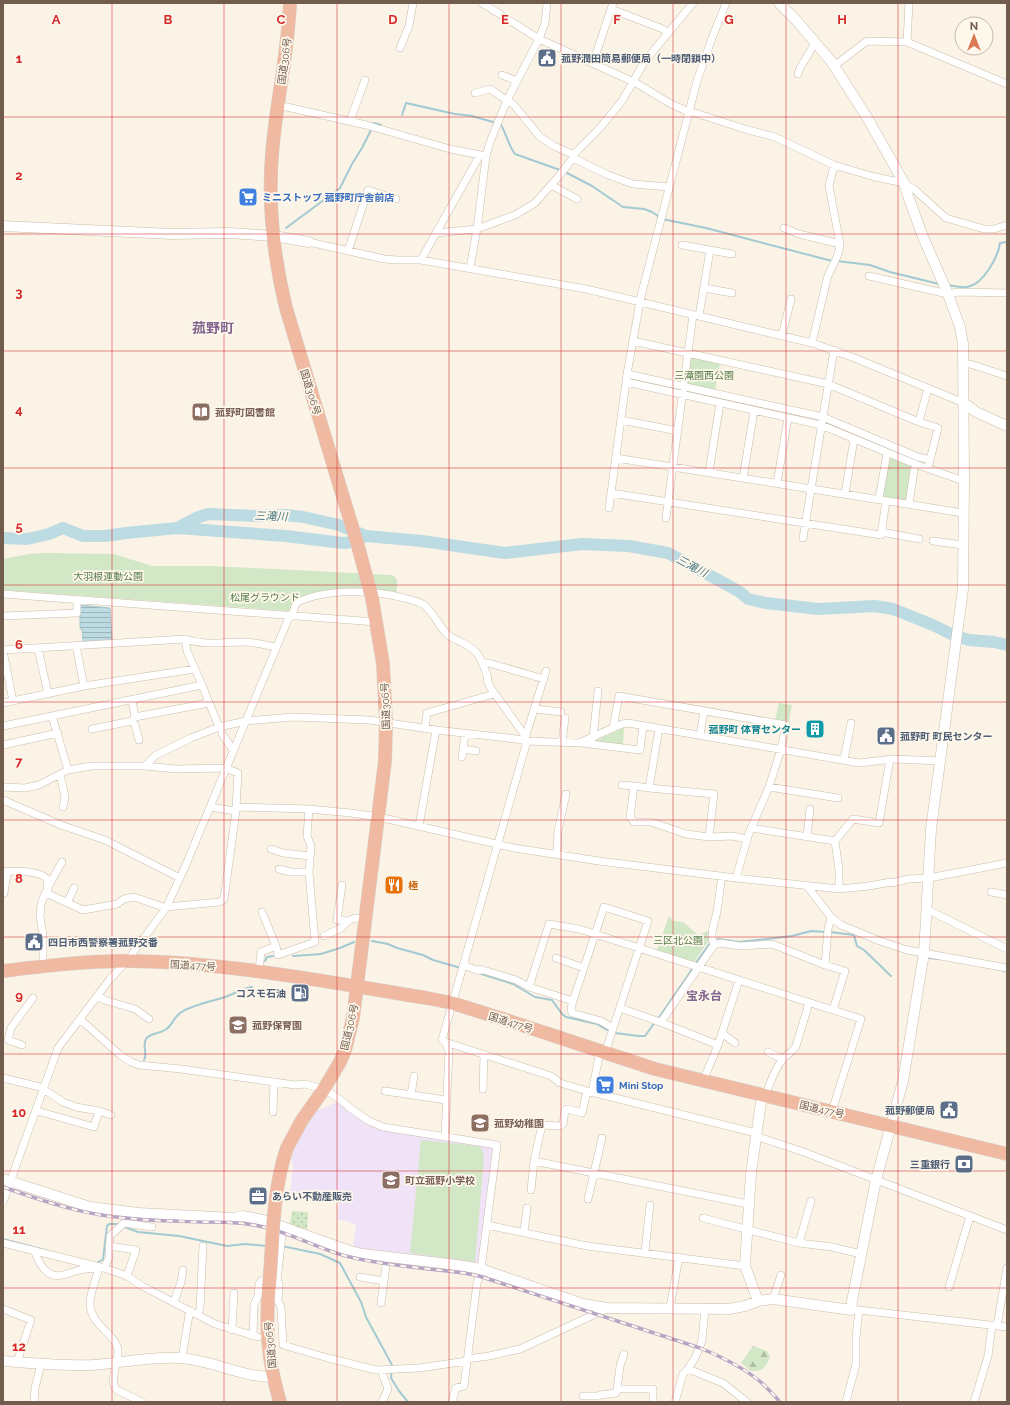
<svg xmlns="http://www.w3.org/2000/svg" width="1010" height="1405" viewBox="0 0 1010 1405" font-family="Raleway,'Noto Sans JP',sans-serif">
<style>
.education{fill:#f0e3f7}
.grass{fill:url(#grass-dots)}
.forest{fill:url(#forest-firs)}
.park{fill:#d2e7c6}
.water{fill:url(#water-rules);stroke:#a3cad3}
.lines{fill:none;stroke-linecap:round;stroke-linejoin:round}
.stream{stroke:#a3cad3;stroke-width:2}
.river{stroke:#bcdbe2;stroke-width:12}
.street-casing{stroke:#cbbcad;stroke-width:8}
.secondary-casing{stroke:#cebcab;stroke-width:11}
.highway-casing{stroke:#d8d1cd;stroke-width:14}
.street{stroke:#fff;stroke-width:7}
.secondary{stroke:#fff;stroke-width:10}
.highway{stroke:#f0baa2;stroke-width:13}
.rail-casing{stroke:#b7a5c3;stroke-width:3.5}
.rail{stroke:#fef7ec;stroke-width:2;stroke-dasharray:6;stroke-linecap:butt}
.highway-bridge-casing{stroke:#d8d1cd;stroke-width:14;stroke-linecap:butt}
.highway-bridge{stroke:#f0baa2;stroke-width:13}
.grid{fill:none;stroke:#d62828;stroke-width:1;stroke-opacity:0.55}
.labels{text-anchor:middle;stroke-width:3.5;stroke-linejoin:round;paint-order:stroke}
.service-label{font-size:10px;font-weight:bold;fill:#4e5e75;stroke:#fef7ec;text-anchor:start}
.street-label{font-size:10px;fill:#725c4d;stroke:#fef7ec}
.shop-label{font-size:10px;font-weight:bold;fill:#366cbe;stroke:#fef7ec;text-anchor:start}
.park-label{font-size:10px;fill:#557c49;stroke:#fef7ec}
.education-label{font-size:10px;font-weight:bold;fill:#785e54;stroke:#fef7ec;text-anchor:start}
.culture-label{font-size:10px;font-weight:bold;fill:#0d838f;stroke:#fef7ec;text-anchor:end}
.food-label{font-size:10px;font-weight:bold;fill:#c56008;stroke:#fef7ec;text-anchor:start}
.water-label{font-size:11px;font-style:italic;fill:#487783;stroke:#fef7ec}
.quarter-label{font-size:12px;font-weight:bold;fill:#82658e;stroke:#fef7ec}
.district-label{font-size:14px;font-weight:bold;fill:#82658e;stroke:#fef7ec}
.grid-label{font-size:13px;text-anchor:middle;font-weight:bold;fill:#d62828;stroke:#fef7ec;stroke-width:3.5;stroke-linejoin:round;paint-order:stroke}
</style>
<defs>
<pattern id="grass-dots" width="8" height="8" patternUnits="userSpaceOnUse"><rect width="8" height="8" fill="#d2e7c6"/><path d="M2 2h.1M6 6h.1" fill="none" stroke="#afbea3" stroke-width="1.8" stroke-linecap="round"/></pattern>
<pattern id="forest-firs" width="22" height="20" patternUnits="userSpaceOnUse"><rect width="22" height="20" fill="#d2e7c6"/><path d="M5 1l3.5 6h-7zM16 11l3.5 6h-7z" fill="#afbea3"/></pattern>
<pattern id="water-rules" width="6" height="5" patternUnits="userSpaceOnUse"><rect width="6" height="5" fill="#bcdbe2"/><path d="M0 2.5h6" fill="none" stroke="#9db5b9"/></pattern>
</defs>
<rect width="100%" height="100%" fill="#faf3e6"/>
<path class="education" d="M337 1102 368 1124 491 1147 493 1153 480 1260 474 1264 353 1248 356 1224 337 1219 340 1194 290 1193 293 1166 291 1156 304 1129 316 1111Z"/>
<path class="grass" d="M292 1211 308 1212 307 1230 290 1224Z"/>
<path class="forest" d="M753 1346 767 1351 770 1357C765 1368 764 1371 751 1371L741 1363Z"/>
<path class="park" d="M693 357 720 363 715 392 687 384 690 358Z
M888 457H891L911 465 912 467 907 500 904 502 884 498 882 495Z
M46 553 114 554 152 566H212L392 575C400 579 397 587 396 595L384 591 298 600 289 611 3 590V559L29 554Z
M779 703 792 705 789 722 775 720Z
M623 728H624L623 746 593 742Z
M669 916 673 921 683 922 698 935 707 931 710 932 709 940 694 962 657 950Z
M421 1140 478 1146 482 1149 484 1158 475 1262 410 1253Z"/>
<path class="water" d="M80 605 110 608 112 640 83 642 82 629H80Z"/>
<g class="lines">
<path class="stream" d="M402 115 406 103 455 114 472 116 493 122
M374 123 381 125
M501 125C506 133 509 147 515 154L560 170
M567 173 592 186 623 207 644 209 652 212 658 216V218
M662 219 706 228 832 261
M286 228 340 188 352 164 362 148 371 130
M837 261 870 265 890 272 939 284
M948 285C954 286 961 288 967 287 983 285 998 257 1000 243L1007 242
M830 932 854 935 857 946 864 950 891 976
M372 941 388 944 397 948 423 955 433 960 461 968
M293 956 321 954 340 948 354 942
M929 958 939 959
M265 961 267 957 273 956
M695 964 710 943 719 939 739 942 792 936 811 931 826 932
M1002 970 1007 972
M478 973 513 984 535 997 552 1000 562 1014 566 1017 597 1024 607 1030
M658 1019 693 968
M615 1033 639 1036H645L655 1022
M144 1060C148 1054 142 1046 146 1039 149 1033 159 1034 165 1030 172 1026 173 1019 179 1014 187 1006 214 1001 225 997 234 994 243 988 252 987
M122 1226 138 1232 179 1236 227 1246 245 1244 267 1246
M3 1239 48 1251
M282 1246 320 1254 340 1263 361 1302 366 1317 392 1365 391 1378 399 1391 408 1402
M97 1263 103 1259 107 1226 109 1224H118"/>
<path class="river" d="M177 528 196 518 208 514 257 516 285 515 303 517 339 525 366 536 422 541 505 553 582 544 629 546 668 553 722 582 740 592 748 599 766 603 818 609 875 606 893 609 933 625 955 636 969 640 994 642 1007 645
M3 538 27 539 49 534 63 528 83 536H105L126 533 177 528 285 536 343 543 352 542 364 537"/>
<g class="street-casing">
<path id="street" d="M482 3 539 39 636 83 671 104 689 112
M611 9 663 29 668 33
M907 42 909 3
M400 48 409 26 413 3
M593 63 613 3
M834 66 867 41 907 42 1007 84
M798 74 800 68 815 43
M502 75 517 81
M475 93 490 89 514 105 540 137 554 146 574 155
M278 105 366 125 450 149 486 156
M689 111 748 130 775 137 834 165 875 177 904 183 915 190 946 218 984 229H994L1007 225
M350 121 365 80
M573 158 575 153 600 128 622 101 645 61 693 3
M551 185 577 199
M784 228 799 234 840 244 829 186 834 165
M436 233 480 155
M309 242 384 259 397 260H421L586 289 812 343 852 357 964 403
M682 245 732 254
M348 251 368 190 396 199
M421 260 436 233 477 229 515 215 535 203 559 176 573 158 608 175 633 184 669 187
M470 268 477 229 486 156 490 142 507 100 539 39 545 23 547 3
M869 276 948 294 958 292 1007 293
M704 288 732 293
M699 316 710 250
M782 335 791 299
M633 341 828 384 919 422 938 428 928 468
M812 343 827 279C831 266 839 259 840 244
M963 364H970L1007 376
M627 374 823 417 918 457 930 460
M626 382 821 425 915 464 964 481
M621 420 678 431
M919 422 928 388
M616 458 963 513
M709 472 720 403
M743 478 754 411
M777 483 788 418
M611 493 881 535 886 501
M845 494 854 439
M879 499 887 453
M909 504 915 464
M609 508 627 374 641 296 697 81 712 38 726 3
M666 518 693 315
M881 532 919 539
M803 538 834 350
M933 541 963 545
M3 594 376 622
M292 615 296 603C325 588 373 590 404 598 410 600 418 601 424 605 434 613 438 625 447 634 451 638 457 640 463 643 481 652 481 660 488 678L487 680 490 687 523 733 527 741 442 1040 445 1042 449 1051 445 1137
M3 616 77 613V600
M185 639 187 651 195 669
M76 646 84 686
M38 648 48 694
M3 650 185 639C207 646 223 642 244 642 254 642 265 645 275 647
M3 651 13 701
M482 663H489L544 679
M132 700 135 717
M3 703 84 686 195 669 202 685
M535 709 561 712
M132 721 135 725 139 740
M3 726 52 716
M222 726V734L233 750
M613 728 619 696 786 725 781 749 769 787
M92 729 132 721 135 717 209 703
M425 729 427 713 494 694
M700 736 704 711
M525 738 546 671
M593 738 598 691
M562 743 565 718
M581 743 640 750 643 726
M3 745 58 733
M463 749 476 751
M462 757 465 734
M844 760 851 723
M145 766 156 755 191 738 219 727
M68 770 52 716 202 685 219 727 246 721 293 717 369 720 436 730 516 739 527 741 579 743 622 724 628 723 859 763 893 759 941 761
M60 774 65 797 63 807
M622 785 634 786
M3 787 25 788 39 785 68 770 91 766H145L176 769 225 768 238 773 236 807
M649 788 634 786 630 817 634 822H651L686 834 709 837 714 794 649 788 659 729
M3 800 61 825 105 840 180 878
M210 807 236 811V807L309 809 351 813 379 817 514 848 599 861 736 878 839 889 869 886 891 882 892 883 908 879 929 878 1007 863
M419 826 436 730
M751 828 835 841 853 819 879 823 890 759
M709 837 732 836 747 839
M807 837 810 809
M835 841 839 870V889
M271 849 283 853 310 856
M557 854 558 831 566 794
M279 869 291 872H309
M3 874 7 873V871C19 872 38 870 47 879L48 894 45 893 41 904 40 917 43 935V966
M736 878 749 833 769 787 838 798
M342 885 337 920 348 921 355 918 366 919
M807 886 831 917 841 925 880 941 907 950 1007 968
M48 887 62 862
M991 892 1007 895
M4 893 7 873
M48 894 83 910 117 904 124 899 134 897 166 908
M67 903 74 888
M166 907 220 902 224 899 236 811
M928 910 1007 949
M262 912 276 946 278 955 315 942 309 872 311 846 307 836 309 809
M324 936 341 928 348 921
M714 945C709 933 715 923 717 911 719 899 720 888 722 876
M556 958 584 968
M463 965 479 971 480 969 516 980 529 987 573 1001 571 1008 572 1013 601 1021 613 1028
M825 965 828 929 831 917
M259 970 261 952 276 946
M529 987 549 924 579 929 595 934 861 1019 832 1111
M98 995 104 1000 135 1009 149 1019
M573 1001 604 907 648 921 605 1053
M620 1008 660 1022 718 1045 739 980
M80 1019 120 1055 131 1062 139 1065 181 1069 295 1085 305 1084 324 1089 342 1101 350 1108 369 1121 383 1127 497 1145 481 1269 477 1283 464 1386 456 1388 452 1402
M661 1022 714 945 720 943 740 946 772 944 825 965 845 971 833 1010
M722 1033 735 1043
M445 1042 551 1076 560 1083 587 1091 756 1133
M22 1045 8 1040 11 1028 33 998
M768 1052 782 1059
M3 1078 40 1087 63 1102 76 1107 99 1111 111 1115
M703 1081 718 1045
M483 1089 484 1055
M385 1091 446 1100
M592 1093 599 1056
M411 1095 414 1076
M765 1096C770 1084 774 1069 783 1059 787 1054 793 1052 796 1046L809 1003
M37 1111 94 1127 99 1111
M273 1112 274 1082
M755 1136 801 1151 1007 1230
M534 1161 542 1125 560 1126 563 1124 565 1110 567 1109 582 1113 587 1091
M531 1190 534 1161 748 1204
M588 1199 602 1138
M3 1202 58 1048 110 979 127 961 166 908 185 867 290 615
M703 1218 799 1243 832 1247 861 1254
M487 1225 587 1246 745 1266
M524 1232 527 1208
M3 1243 104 1268 127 1276 142 1286 215 1324 258 1337
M799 1243 811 1201
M109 1246 136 1250 127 1276
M35 1252C37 1258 41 1266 46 1271 55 1280 66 1274 76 1271 82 1269 89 1269 95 1268
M645 1252 650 1205
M99 1268C96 1279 90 1292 90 1304 91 1327 118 1335 118 1351 119 1362 108 1381 117 1390L142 1402
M104 1268 109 1258 110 1236 124 1223 152 1227
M360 1277 384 1281
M277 1281 283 1226
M949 1287 970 1216
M773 1299 781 1275
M174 1302 181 1282 183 1270
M381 1303 387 1258
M670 1308 679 1257
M3 1309 31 1320 17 1362
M851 1310H859L1007 1327
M198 1315 200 1309 203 1246
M997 1326 1007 1268
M232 1330 234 1293
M253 1336 254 1305 258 1296 259 1284 261 1281 264 1280 277 1281 279 1284 278 1301 281 1307 283 1345 328 1358 376 1370 419 1368 467 1361
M624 1354 620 1366 617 1389H653V1402
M182 1358 189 1315 191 1311
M467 1359 489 1356 520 1349 606 1309
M688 1369 723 1383 747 1402
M381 1370 388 1389 382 1402
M583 1396H598L600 1395 616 1393 617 1389
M34 1402 35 1388 41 1364
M675 1402 683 1374 688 1369 695 1358 702 1341 705 1309
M846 1402 856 1364V1337L859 1310
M974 1402 988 1356 992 1325"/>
</g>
<g class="secondary-casing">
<path id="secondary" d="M3 226 172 234 228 233 274 236 309 242
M964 403 976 412 1007 426
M3 1179 90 1207 139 1213 234 1218 243 1216 263 1220 350 1251 363 1254 457 1265 481 1269 583 1304 608 1308 729 1309 745 1306 758 1301 773 1299 851 1310 852 1301 876 1180 903 1081 924 953 931 829 963 589 964 481 963 344 960 327 948 294 923 237 908 196 904 183 868 119 831 61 795 19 779 3
M758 1301 745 1266 751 1173 762 1095
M3 1361C32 1363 62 1366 92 1365 121 1363 151 1356 180 1358 212 1360 241 1377 273 1377"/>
</g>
<g class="highway-casing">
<path id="highway" d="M290 3C288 54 276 104 272 154 268 205 274 259 286 308L340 487
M3 971C44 966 85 961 127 961 228 962 327 982 427 998L452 1003 506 1020 655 1069 1007 1154
M287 1148 302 1120 324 1089 340 1062 345 1050 353 1018 385 761 386 723 383 664 372 598
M269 1287C265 1329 268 1361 280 1402"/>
</g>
<use href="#street" class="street"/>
<use href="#secondary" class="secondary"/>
<use href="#highway" class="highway"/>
<g class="rail-casing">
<path id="rail" d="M3 1187C43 1201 83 1215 126 1218 151 1221 176 1221 201 1222 221 1222 240 1222 259 1226 291 1232 319 1250 350 1257 387 1266 427 1268 464 1273L479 1276 700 1348C722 1357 745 1368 763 1384 769 1390 775 1396 780 1402"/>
</g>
<use href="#rail" class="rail"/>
<g class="highway-bridge-casing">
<path id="highway-bridge" d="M340 487 358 546 372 598
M269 1287C273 1241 272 1191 287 1148"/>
</g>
<use href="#highway-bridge" class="highway-bridge"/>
</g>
<path class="grid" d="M112 3V1402M224 3V1402M337 3V1402M449 3V1402M561 3V1402M673 3V1402M786 3V1402M898 3V1402M3 117H1007M3 234H1007M3 351H1007M3 468H1007M3 585H1007M3 702H1007M3 820H1007M3 937H1007M3 1054H1007M3 1171H1007M3 1288H1007"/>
<defs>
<g id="civic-square" transform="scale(1)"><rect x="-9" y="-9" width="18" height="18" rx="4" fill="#5c6f8a" stroke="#fef7ec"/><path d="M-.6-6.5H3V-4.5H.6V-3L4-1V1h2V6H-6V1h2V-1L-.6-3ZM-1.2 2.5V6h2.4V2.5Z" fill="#fff"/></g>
<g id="supermarket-square" transform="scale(1)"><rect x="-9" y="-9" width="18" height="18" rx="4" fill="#3f7fe0" stroke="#fef7ec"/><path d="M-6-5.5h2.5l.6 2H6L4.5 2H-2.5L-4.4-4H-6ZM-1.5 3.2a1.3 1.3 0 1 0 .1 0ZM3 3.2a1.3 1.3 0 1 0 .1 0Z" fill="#fff"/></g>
<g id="library-square" transform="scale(1)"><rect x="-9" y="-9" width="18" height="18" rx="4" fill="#8d6e63" stroke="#fef7ec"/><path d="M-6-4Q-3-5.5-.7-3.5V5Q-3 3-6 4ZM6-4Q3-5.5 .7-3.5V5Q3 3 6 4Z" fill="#fff"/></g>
<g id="building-square" transform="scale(1)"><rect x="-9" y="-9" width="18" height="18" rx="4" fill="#0f9aa8" stroke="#fef7ec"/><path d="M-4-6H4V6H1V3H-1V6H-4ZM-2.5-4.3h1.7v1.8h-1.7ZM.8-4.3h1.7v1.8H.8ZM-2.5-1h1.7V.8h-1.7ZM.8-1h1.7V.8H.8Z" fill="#fff"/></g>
<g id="restaurant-square" transform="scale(1)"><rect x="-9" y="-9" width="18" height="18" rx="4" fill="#e8710a" stroke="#fef7ec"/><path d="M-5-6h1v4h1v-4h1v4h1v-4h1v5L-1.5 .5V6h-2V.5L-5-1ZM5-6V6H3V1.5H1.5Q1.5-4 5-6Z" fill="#fff"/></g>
<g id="fuel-square" transform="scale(1)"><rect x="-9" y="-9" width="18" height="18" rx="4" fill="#5c6f8a" stroke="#fef7ec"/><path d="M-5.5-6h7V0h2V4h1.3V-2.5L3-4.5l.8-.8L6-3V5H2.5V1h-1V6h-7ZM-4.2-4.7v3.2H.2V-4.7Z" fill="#fff"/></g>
<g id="school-square" transform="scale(1)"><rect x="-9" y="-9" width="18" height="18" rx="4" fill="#8d6e63" stroke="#fef7ec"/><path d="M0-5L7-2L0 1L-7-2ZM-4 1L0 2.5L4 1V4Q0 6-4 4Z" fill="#fff"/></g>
<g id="bank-square" transform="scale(1)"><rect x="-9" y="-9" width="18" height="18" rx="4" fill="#5c6f8a" stroke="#fef7ec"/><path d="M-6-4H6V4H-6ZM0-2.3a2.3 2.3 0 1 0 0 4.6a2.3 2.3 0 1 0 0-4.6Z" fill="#fff"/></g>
<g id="office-square" transform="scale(1)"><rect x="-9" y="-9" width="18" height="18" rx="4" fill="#5c6f8a" stroke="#fef7ec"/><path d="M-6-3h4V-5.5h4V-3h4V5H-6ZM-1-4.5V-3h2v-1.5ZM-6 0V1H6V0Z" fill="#fff"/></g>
</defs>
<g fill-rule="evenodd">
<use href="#civic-square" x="547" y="58"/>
<use href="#supermarket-square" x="248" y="197"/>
<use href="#library-square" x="201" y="412"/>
<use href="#building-square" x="815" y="729"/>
<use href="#civic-square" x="886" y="736"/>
<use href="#restaurant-square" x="394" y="885"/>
<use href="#civic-square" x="34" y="942"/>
<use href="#fuel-square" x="300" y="993"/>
<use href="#school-square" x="238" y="1025"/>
<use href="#supermarket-square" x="605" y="1085"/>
<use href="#civic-square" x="949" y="1110"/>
<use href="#school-square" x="480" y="1123"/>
<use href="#bank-square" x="964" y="1164"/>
<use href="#school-square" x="391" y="1180"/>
<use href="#office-square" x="258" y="1196"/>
</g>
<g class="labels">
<g class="service-label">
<text x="561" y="62">菰野潤田簡易郵便局（一時閉鎖中）</text>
<text x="900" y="740">菰野町 町民センター</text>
<text x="48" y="946">四日市西警察署菰野交番</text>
<text x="286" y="997" text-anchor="end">コスモ石油</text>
<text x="935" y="1114" text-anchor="end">菰野郵便局</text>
<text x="950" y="1168" text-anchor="end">三重銀行</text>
<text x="272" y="1200">あらい不動産販売</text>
</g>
<g class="street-label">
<text transform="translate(284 61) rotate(-82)" y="4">国道306号</text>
<text transform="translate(311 392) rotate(73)" y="4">国道306号</text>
<text transform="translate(385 706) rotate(-92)" y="4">国道306号</text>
<text transform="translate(193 965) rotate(3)" y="4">国道477号</text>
<text transform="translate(511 1022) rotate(17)" y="4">国道477号</text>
<text transform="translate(349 1027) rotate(-77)" y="4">国道306号</text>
<text transform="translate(822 1109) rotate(13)" y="4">国道477号</text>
<text transform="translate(270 1345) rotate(-95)" y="4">国道306号</text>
</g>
<g class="shop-label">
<text x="262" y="201">ミニストップ 菰野町庁舎前店</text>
<text x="619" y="1089">Mini Stop</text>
</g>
<g class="park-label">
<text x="704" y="379">三滝園西公園</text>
<text x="108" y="580">大羽根運動公園</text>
<text x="265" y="601">松尾グラウンド</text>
<text x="678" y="944">三区北公園</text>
</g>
<g class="education-label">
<text x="215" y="416">菰野町図書館</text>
<text x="252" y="1029">菰野保育園</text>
<text x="494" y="1127">菰野幼稚園</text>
<text x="405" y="1184">町立菰野小学校</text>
</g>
<g class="culture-label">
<text x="801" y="733">菰野町 体育センター</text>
</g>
<g class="food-label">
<text x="408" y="889">極</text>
</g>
<g class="water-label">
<text transform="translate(271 516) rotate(2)" y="4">三滝川</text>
<text transform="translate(692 566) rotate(28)" y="4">三滝川</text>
</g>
<g class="quarter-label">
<text x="704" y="1000">宝永台</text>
</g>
<g class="district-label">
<text x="213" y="333">菰野町</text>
</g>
</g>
<g class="grid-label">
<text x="56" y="24">A</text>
<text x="168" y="24">B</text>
<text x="281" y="24">C</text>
<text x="393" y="24">D</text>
<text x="505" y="24">E</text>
<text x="617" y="24">F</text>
<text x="729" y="24">G</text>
<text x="842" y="24">H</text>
<text x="19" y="63">1</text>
<text x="19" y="180">2</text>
<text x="19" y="297">3</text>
<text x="19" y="414">4</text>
<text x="19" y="531">5</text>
<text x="19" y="649">6</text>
<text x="19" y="766">7</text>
<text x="19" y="883">8</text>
<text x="19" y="1000">9</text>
<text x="19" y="1117">10</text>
<text x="19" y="1234">11</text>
<text x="19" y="1351">12</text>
</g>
<rect width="1010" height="1405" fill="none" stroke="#725c4d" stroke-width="8"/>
<g transform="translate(974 36)"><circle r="19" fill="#fef7ec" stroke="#c6b9ac"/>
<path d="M0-3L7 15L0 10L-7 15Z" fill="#db7955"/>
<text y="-6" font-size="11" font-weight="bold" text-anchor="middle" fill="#725c4d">N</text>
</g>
</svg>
